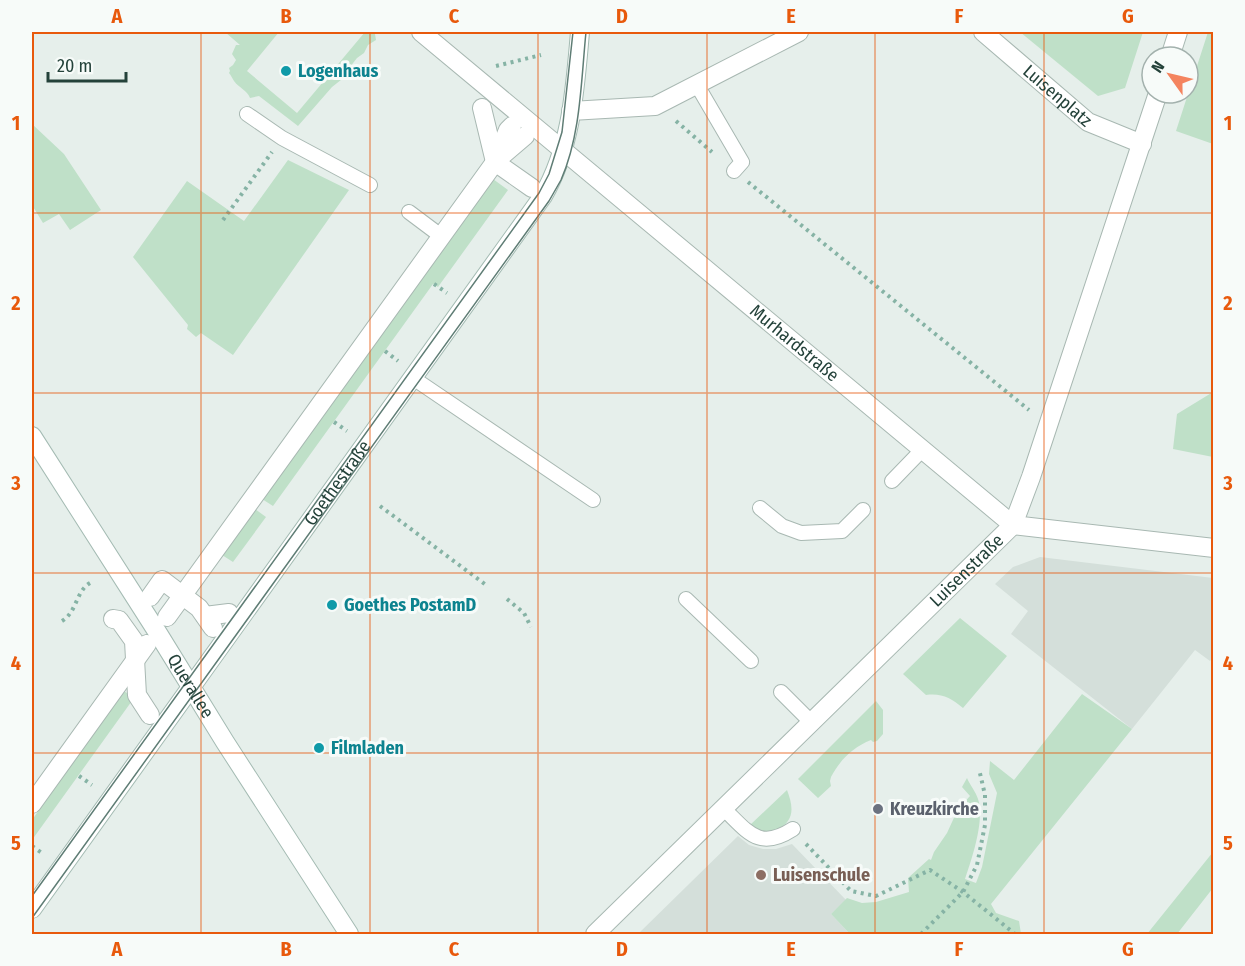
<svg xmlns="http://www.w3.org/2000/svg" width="1245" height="966" viewBox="0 0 1245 966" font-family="'Fira Sans Condensed',sans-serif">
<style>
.built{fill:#d4dfda}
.green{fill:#bfe0c8}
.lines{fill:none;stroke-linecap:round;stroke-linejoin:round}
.lane-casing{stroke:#a8b8b2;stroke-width:16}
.street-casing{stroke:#a8b8b2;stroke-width:20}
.secondary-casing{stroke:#a4bbb3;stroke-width:20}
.path{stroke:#86b3a5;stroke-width:4;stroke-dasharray:3 4.5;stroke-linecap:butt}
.lane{stroke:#fff;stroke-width:14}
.street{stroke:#fff;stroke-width:18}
.secondary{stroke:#fff;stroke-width:18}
.tram{stroke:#5f7d75;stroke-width:1.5}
.grid{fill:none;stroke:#e8590c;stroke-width:1.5;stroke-opacity:0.55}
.culture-dot{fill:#0f9aa8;stroke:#f7fbf9;stroke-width:2}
.worship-dot{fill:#6b7280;stroke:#f7fbf9;stroke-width:2}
.education-dot{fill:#8d6e63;stroke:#f7fbf9;stroke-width:2}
.labels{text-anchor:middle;stroke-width:6;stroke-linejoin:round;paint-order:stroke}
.culture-label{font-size:18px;font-weight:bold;fill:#0d838f;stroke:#f7fbf9;text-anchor:start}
.street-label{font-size:18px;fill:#24423a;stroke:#f7fbf9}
.worship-label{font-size:18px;font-weight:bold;fill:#5b616d;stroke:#f7fbf9;text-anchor:start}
.education-label{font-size:18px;font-weight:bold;fill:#785e54;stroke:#f7fbf9;text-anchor:start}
.neatline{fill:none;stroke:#e8590c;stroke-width:2}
.grid-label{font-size:20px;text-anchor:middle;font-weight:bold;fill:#e8590c}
</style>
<rect width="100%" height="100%" fill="#e6efeb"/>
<path class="built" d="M1040 557 1213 578V657L1210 661 1195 650 1132 729 1011 634 1028 611 995 584 1013 567Z
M738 836 749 845 763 849H776L792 844 846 900 831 914 850 934H638Z"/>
<path class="green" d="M225 32H279L247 71 297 113 365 32H377L375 34 376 40 368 45 364 53 357 58 350 67 346 76 332 87 298 126 259 96 250 98C247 90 239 88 234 81 232 78 231 75 229 73L230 71 229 68 233 65 236 60 232 54 236 45H240Z
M1020 32H1143L1125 88 1098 96Z
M1208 32H1214L1213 144 1176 131Z
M32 124 64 154 101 210 70 230 59 214 43 223 32 205Z
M288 160 349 190 233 355 201 333 196 337 187 329 188 325 133 257 187 181 244 221Z
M493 179 508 190 438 287 433 284 273 506 262 499Z
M1213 392V457L1173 449 1177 414Z
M255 509 266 517 233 562 222 555Z
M960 618 1007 656 963 708C951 698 942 693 926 695L903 674Z
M124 691 134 698 32 840V820Z
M1082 694 1132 729 991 904 996 913 1019 921 1021 934H850L831 914 847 898 862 903 876 902 909 892 908 878 929 859 931 860 934 852 947 833 958 809 970 796 962 787 967 778C970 785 976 792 978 799 985 820 972 858 965 879L976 883 982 867 997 793 989 774 990 761 1014 780Z
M876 701 883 710V734L877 741 873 742 871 740C853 747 840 760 831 777L830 781 831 786 818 798 798 779Z
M787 790C793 806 796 821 776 830 773 831 766 833 762 832 758 831 753 827 750 825Z
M1213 852V888L1177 934H1147Z"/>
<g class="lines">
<g class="lane-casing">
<path id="lane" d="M697 85 742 162 734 171
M247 114 282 138 370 185
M409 212 441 236
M413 378 593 500
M892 481 922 450
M760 508 782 526 801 533 842 531 863 510
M686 599 751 661
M781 692 812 723
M724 809C748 832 759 851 793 829"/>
</g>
<g class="street-casing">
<g id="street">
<path id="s1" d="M421 32 1013 525 1214 548"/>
<path id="s2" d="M983 32 1088 122 1142 144"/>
<path d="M1170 57 1178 32"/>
<path d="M482 108 495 162 532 188"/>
<path d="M571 111 655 106 799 32"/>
<path d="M498 159 525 136"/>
<path d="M150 597 162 580 199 608 213 628"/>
<path d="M205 616 229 613"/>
<path d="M167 617 495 162 508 130 512 126"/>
<path d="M113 619 119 620 134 641 137 695 150 715"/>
<path d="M32 804 147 644"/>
<path id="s3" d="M595 934 1013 525 1031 477 1158 93"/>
</g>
</g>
<g class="secondary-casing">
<g id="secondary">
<path id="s4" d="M32 436 156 630 225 742 349 934"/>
<path id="s5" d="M32 909 543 196C572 146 575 88 580 32"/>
</g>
</g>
<path class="path" d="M496 66 541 55
M676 121 712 152
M748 182 1029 410
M223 220 272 152
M434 284 447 293
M385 351 398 361
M334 422 347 431
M380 506 486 585
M507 599 524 613 531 627
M62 621C77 612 76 591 90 583
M79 776 92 785
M806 844 851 891 876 896 930 870 963 892 1015 934
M32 846 42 853
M921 934 963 892 977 865 985 825V795L979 769"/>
<use href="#lane" class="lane"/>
<use href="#street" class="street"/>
<use href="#secondary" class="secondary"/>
<path class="tram" d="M32 896 539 193 549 174 562 132 573 32
M32 918 549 201C553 194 557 187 561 180 581 134 581 81 586 32"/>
</g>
<path class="grid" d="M201 32V934M370 32V934M538 32V934M707 32V934M875 32V934M1044 32V934M32 213H1214M32 393H1214M32 573H1214M32 753H1214"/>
<g class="culture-dot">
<circle cx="286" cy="71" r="6"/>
<circle cx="332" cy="605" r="6"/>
<circle cx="319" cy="748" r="6"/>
</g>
<circle class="worship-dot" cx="878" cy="809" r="6"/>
<circle class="education-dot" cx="761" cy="875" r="6"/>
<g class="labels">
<g class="culture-label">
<text x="298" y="77">Logenhaus</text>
<text x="344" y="611">Goethes PostamD</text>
<text x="331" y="754">Filmladen</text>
</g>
<g class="street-label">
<text dy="6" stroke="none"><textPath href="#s2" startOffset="98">Luisenplatz</textPath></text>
<text dy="6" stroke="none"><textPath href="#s1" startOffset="486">Murhardstraße</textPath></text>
<text dy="6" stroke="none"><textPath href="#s5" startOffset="524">Goethestraße</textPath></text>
<text dy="6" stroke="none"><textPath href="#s3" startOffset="520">Luisenstraße</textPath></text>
<text dy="6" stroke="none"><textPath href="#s4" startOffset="296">Querallee</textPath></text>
</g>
<g class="worship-label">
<text x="890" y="815">Kreuzkirche</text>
</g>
<g class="education-label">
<text x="773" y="881">Luisenschule</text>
</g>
</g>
<rect width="1245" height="966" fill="none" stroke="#f7fbf9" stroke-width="66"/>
<g transform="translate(1170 75) rotate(304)"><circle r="28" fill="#f7fbf9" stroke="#a3b1ad" stroke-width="1.5"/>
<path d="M0-4.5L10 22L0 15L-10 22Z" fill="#f4845f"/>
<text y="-9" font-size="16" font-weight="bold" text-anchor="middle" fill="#24423a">N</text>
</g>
<path d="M48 72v9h78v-9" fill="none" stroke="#24423a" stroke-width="3"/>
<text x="57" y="72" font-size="18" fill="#24423a" stroke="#f7fbf9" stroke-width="4.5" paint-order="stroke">20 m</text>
<rect x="33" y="33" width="1179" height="900" class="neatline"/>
<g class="grid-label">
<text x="117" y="23">A</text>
<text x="286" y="23">B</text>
<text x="454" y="23">C</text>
<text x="622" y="23">D</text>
<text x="791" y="23">E</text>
<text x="959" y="23">F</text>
<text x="1128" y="23">G</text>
<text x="16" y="130">1</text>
<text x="1228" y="130">1</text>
<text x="16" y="310">2</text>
<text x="1228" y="310">2</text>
<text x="16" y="490">3</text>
<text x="1228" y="490">3</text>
<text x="16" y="670">4</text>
<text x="1228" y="670">4</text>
<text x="16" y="850">5</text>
<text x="1228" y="850">5</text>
<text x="117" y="956">A</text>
<text x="286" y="956">B</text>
<text x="454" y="956">C</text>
<text x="622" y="956">D</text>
<text x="791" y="956">E</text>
<text x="959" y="956">F</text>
<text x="1128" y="956">G</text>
</g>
</svg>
